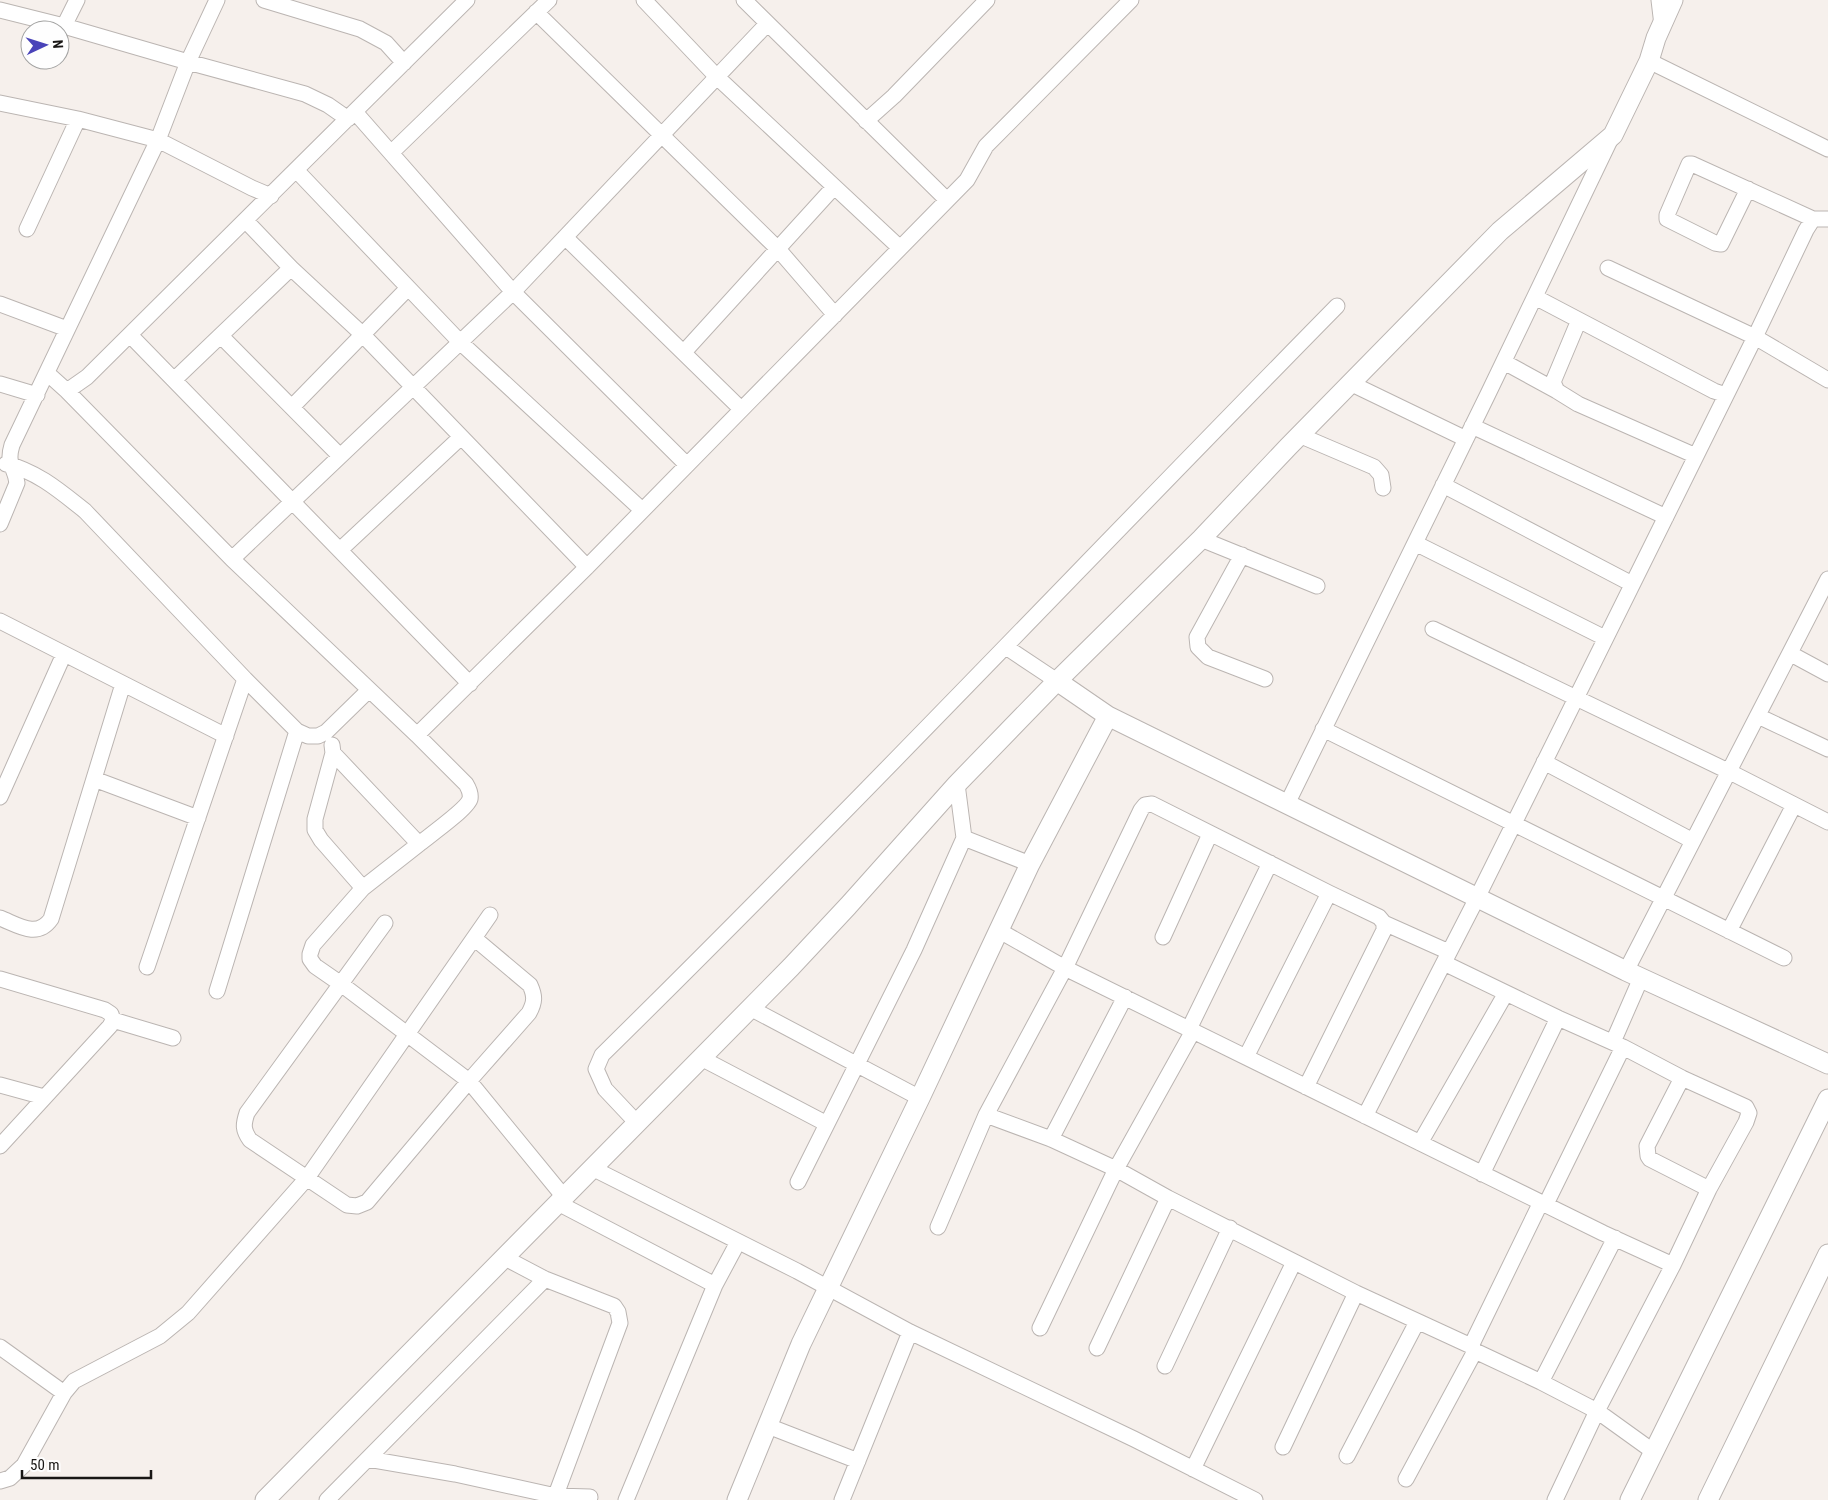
<svg xmlns="http://www.w3.org/2000/svg" width="1828" height="1500" viewBox="0 0 1828 1500" font-family="'Roboto Condensed',sans-serif">
<style>
.lines{fill:none;stroke-linecap:round;stroke-linejoin:round}
.minor-casing{stroke:#bbb5b2;stroke-width:17}
.tertiary-casing{stroke:#bbb5b2;stroke-width:21}
.minor{stroke:#fff;stroke-width:15}
.tertiary{stroke:#fff;stroke-width:19}
</style>
<rect width="100%" height="100%" fill="#f6f0ec"/>
<g class="lines">
<g class="minor-casing">
<path id="minor" d="M264 0 360 29 386 43 404 63
M644 0 717 77 900 248
M744 0 947 200
M1659 0 1662 25
M0 10 64 26 77 0
M536 12 778 249 835 315
M64 26 188 62 305 94 328 105 348 119
M1649 61 1828 149
M0 103 78 119 158 140 252 188 271 196
M355 112 513 292 686 464
M866 121 894 96 987 0
M391 153 549 0
M297 171 460 342 642 510
M1748 189 1721 244 1715 243 1667 219V215L1689 164H1692L1813 219H1828
M246 221 291 268 362 334 587 567
M27 229 78 119
M565 237 741 409
M1608 268 1755 337 1828 380
M1535 297 1714 391 1726 395
M0 304 67 329
M1579 320 1553 382 1557 391 1578 404 1696 456
M130 335 470 684
M221 336 340 456
M684 352 834 187
M1504 362 1557 391
M47 373 67 391 232 559 417 735 587 567 967 180 986 146 1131 0
M174 380 291 268
M1350 383 1466 439
M0 384 37 395
M67 391 87 377 467 0
M292 407 408 288
M1472 426 1666 517
M1299 435 1374 467 1381 475 1383 488
M6 464C37 471 61 492 85 511L245 679 297 731 308 736H318L326 732 368 691
M1443 485 1632 584
M0 524 17 483C15 466 6 465 12 445L158 140 188 62 217 0
M1201 539 1317 586
M1415 543 1605 638
M340 550 461 437
M1242 555 1197 637 1198 647 1208 657 1265 679
M232 559 513 292 767 24
M0 621 226 736
M1433 629 1730 772 1828 822
M1006 647 1057 681
M1791 654 1828 674
M1758 716 1828 749
M1323 729 1784 958
M417 735 466 784C469 789 471 794 470 799 467 809 429 836 419 844
M332 745 333 753 315 819V830L321 840 363 888
M333 753 419 844 363 888 313 945 310 954V959L315 966 341 984 469 1081 529 1013C535 1002 535 996 530 985L474 938
M1544 762 1693 841
M94 779 198 818
M0 797 64 654
M1287 804 1488 394 1611 138
M964 838 1030 864
M0 918C18 925 37 939 51 919L123 684
M385 923 247 1113C243 1125 243 1130 250 1140L347 1205 357 1206 367 1202 469 1081 564 1197
M1384 923 1449 952
M998 930 1065 968 1603 1233 1673 1265
M1729 931 1794 805
M1163 937 1210 834
M1444 963 1558 1018 1623 1047 1682 1078 1746 1107 1749 1113 1746 1122 1709 1189 1673 1265 1597 1411 1555 1500
M147 967 245 679
M1626 971 1828 579
M0 979 105 1010 111 1014 113 1020 110 1026 0 1146
M217 991 297 731
M750 1008 920 1098
M113 1020 173 1038
M1189 1029 1270 863
M1613 1042 1641 978
M1246 1057 1329 893
M701 1058 827 1124
M1682 1078 1647 1146 1648 1156 1650 1159 1709 1189
M0 1085 44 1097
M986 1115 1051 1139 1116 1169 1168 1198 1356 1293 1471 1346 1475 1351 1541 1382 1597 1411 1654 1452
M1365 1116 1477 898 1755 337 1806 230 1813 219
M637 1123 605 1089 596 1069 602 1055C851 810 1092 555 1337 306
M1051 1139 1125 997
M1420 1143 1506 993
M592 1168 797 1271 910 1332 1134 1439 1255 1500
M1482 1174 1558 1018
M798 1182 914 950 964 838 957 784
M558 1203 715 1285
M1546 1204 1623 1047
M938 1227 986 1115 1065 968 1141 810 1145 805 1152 804 1329 893 1379 917 1384 923V930L1306 1087
M505 1258 545 1279 614 1306 618 1312 620 1323 554 1500
M1040 1328 1116 1169 1193 1031
M1471 1346 1541 1202
M0 1347 64 1393
M1097 1348 1168 1198
M1165 1366 1230 1228
M1541 1382 1615 1238
M768 1426 858 1461
M1283 1447 1356 1293
M1347 1456 1417 1322
M368 1459 455 1474 556 1496 590 1497
M1193 1469 1294 1262
M1406 1479 1475 1351
M0 1481 10 1478 24 1465 64 1393 74 1381 160 1336 188 1313 307 1178 490 915
M327 1500 545 1279
M626 1500 715 1285 738 1242
M842 1500 910 1332"/>
</g>
<g class="tertiary-casing">
<path id="tertiary" d="M1057 681 1108 716 1626 971 1828 1064
M265 1500 791 967 848 906 957 784 1057 681 1201 539 1288 447 1500 231 1613 135 1649 61 1656 38 1673 0
M737 1500 801 1344 920 1098 1030 864 1108 716
M1630 1500 1828 1099
M1708 1500 1828 1254"/>
</g>
<use href="#minor" class="minor"/>
<use href="#tertiary" class="tertiary"/>
</g>
<g transform="translate(45 45) rotate(86)"><circle r="24" fill="#fefefe" stroke="#a2a2a1"/>
<path d="M0-4L9 19L0 12L-9 19Z" fill="#4943b9"/>
<text y="-8" font-size="14" font-weight="bold" text-anchor="middle" fill="#191715">N</text>
</g>
<path d="M22 1470v8h129v-8" fill="none" stroke="#191715" stroke-width="2.5"/>
<text x="30" y="1470" font-size="15" fill="#191715" stroke="#fefefe" stroke-width="4" paint-order="stroke">50 m</text>
</svg>
